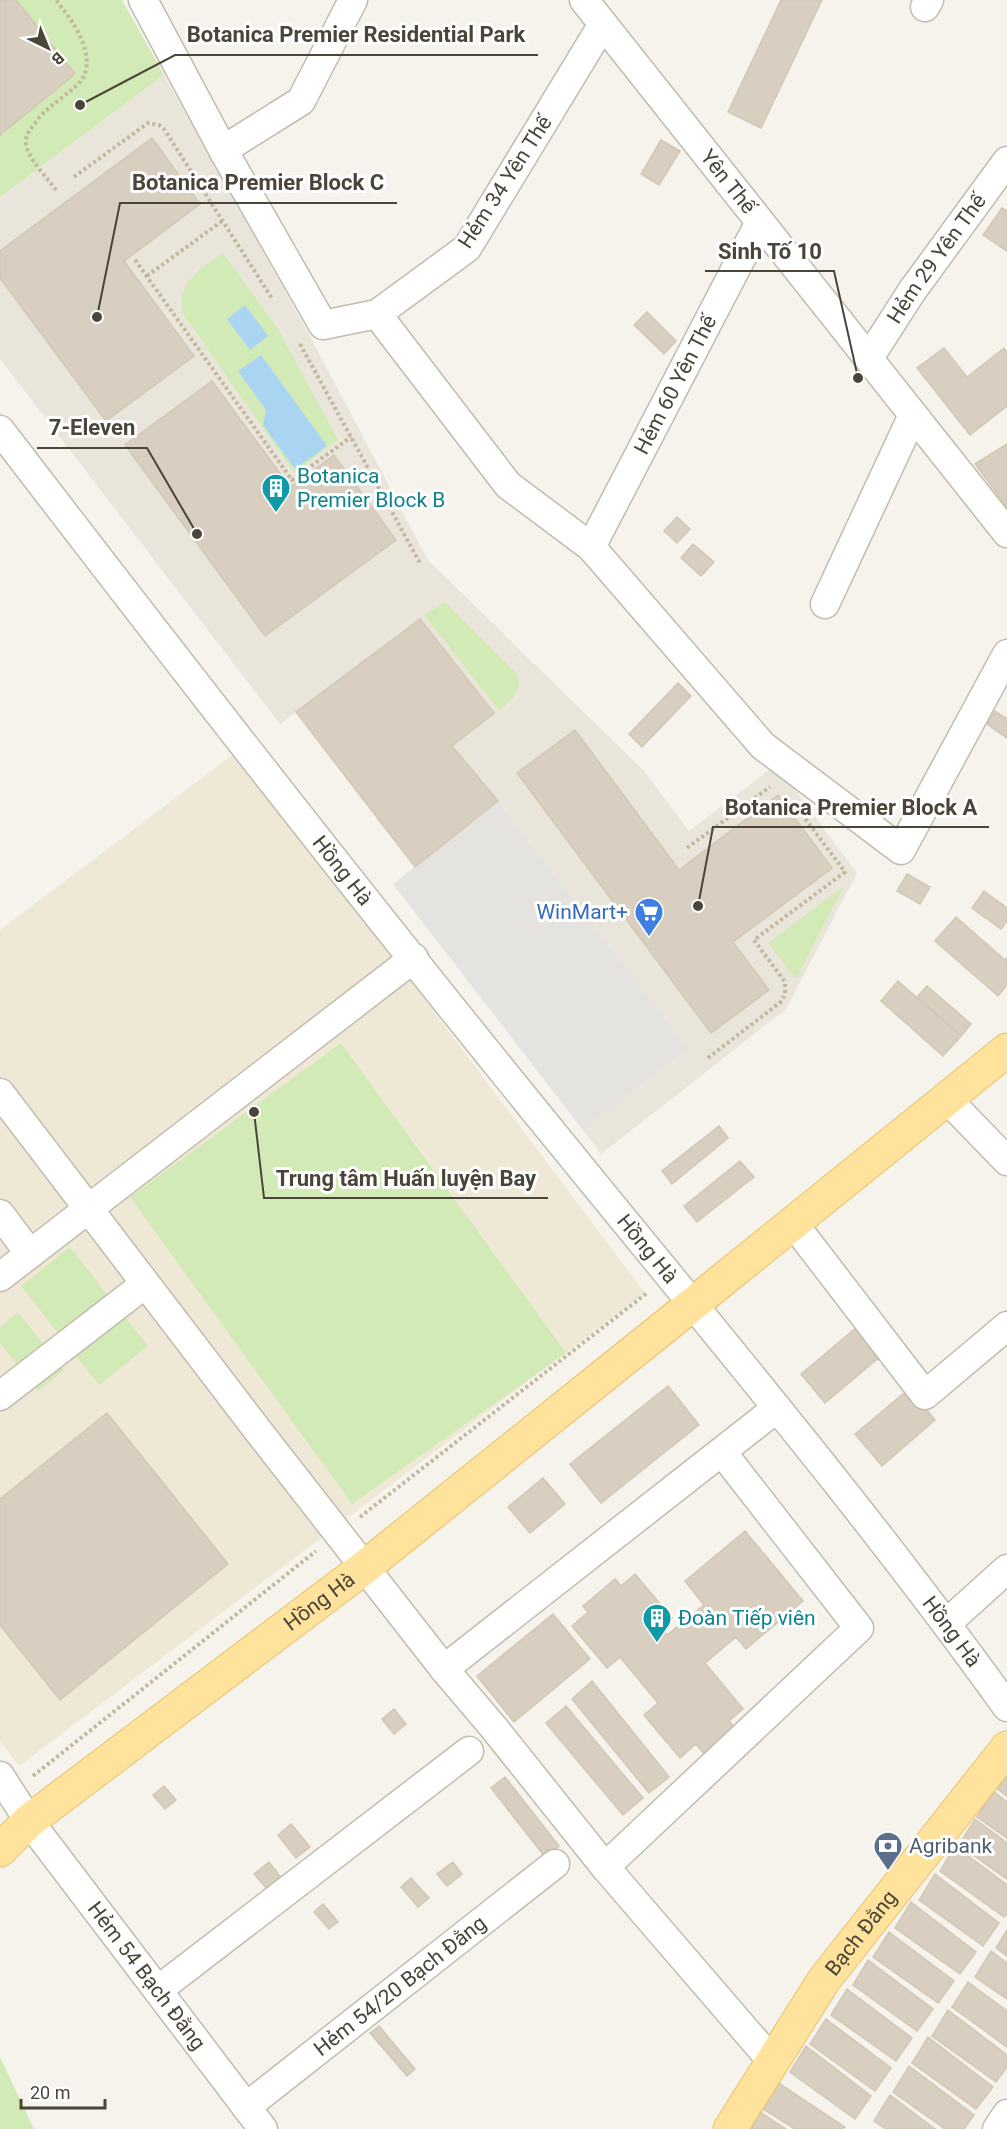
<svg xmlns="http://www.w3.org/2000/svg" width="1007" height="2129" viewBox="0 0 1007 2129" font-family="Roboto,sans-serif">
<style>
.residential{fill:#eae5da}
.education{fill:#efe8d6}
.green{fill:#d2eab5}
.parking{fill:#e5e3e0}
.water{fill:#a9d4f2}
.building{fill:#d8cfc1;stroke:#d3c7b4;stroke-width:1.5}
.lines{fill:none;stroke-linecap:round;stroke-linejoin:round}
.minor-casing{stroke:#c2bbae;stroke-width:31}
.major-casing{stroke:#e6c16a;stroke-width:35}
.path{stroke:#c4b79f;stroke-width:4;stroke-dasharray:3 3;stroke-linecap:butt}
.minor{stroke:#fff;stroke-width:28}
.major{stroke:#ffe39c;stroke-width:33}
.labels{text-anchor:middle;stroke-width:6;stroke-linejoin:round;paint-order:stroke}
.street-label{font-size:21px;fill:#4b4439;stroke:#fff}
.culture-label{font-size:21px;fill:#0d838f;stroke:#fff;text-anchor:start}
.shop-label{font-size:21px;fill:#366cbe;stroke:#fff;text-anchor:end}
.service-label{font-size:21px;fill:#4e5e75;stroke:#fff;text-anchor:start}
.leader{fill:none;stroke:#4b4439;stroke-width:2}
.callout-dot{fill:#4b4439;stroke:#fff;stroke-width:2}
.callout-label{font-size:22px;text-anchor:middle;font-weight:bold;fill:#4b4439;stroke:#fff;stroke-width:6;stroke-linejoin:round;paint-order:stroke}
</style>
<rect width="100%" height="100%" fill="#f6f3ec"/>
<path class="residential" d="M164 75 311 338 428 560 644 771 689 831 776 765 857 873 786 1009 601 1154 583 1130 689 1049 498 801 452 746 494 713 420 619 280 724 0 359V197Z"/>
<path class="education" d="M238 751 645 1293 19 1766 0 1741V930Z"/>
<path class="green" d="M16 0H122L164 75 0 197V135L75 74Z
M223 253 278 329 338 440 294 473 182 312C177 283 201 268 223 253Z
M445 602 515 672C525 689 513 699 499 710L424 615Z
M844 886 796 979 768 943Z
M341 1043 566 1353 352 1504 130 1197Z
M70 1247 148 1346 99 1385 21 1286Z
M18 1312 64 1370 38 1391 0 1343V1327Z
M0 2057 34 2129H0Z"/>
<path class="parking" d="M498 801 689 1049 583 1130 393 884Z"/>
<path class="water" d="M245 305 268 336 250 350 227 319Z
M261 355 327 446 295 469 263 425 266 410 238 371Z"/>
<path class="building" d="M0 0H16L75 74 0 135Z
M781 0H822L761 128 728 112Z
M152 138 200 204 124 261 194 356 106 421 0 278V251Z
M661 140 680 151 659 185 641 174Z
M1002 208 1007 211V251L983 235Z
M647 312 676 341 664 354 634 325Z
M944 348 967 377 1004 348 1007 352V406L970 435 917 368Z
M212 381 290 487 334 455 396 540 265 636 125 445Z
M1007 444V507L975 464Z
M677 517 690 529 677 543 664 531Z
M693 544 714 562 701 576 681 558Z
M420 619 494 713 452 746 498 801 415 867 296 712Z
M678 683 691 696 642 747 629 734Z
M995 711 1007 719V738L987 724Z
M575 730 679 870 778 795 832 868 733 942 769 990 711 1033 517 773Z
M907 874 930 887 920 904 897 891Z
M984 891 1007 908V921L1001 929 972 908Z
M956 917 1005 960 1007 958V985L998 996 935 941Z
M898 981 961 1036 943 1056 881 1001Z
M927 986 971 1024 961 1036 917 997Z
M719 1126 728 1138 672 1184 662 1171Z
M740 1161 754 1177 697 1222 684 1206Z
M857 1327 881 1356 825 1403 801 1374Z
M668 1386 699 1425 601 1503 570 1464Z
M909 1389 935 1420 882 1466 855 1434Z
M107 1413 228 1564 60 1700 0 1625V1499Z
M543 1478 565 1504 530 1533 508 1507Z
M745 1531 803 1601 746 1649 736 1637 705 1663 743 1709 729 1721 736 1729 705 1755 696 1744 680 1758 644 1715 658 1703 620 1657 607 1668 572 1626 588 1612 583 1606 615 1579 621 1586 635 1574 672 1618 661 1627 667 1635 704 1605 685 1581Z
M553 1614 590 1659 514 1722 477 1676Z
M592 1681 669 1777 649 1793 572 1699Z
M566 1706 643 1798 623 1815 546 1723Z
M394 1709 406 1724 394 1734 382 1719Z
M1007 1770V1796L996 1788Z
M505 1777 559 1846 545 1857 491 1788Z
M164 1786 176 1800 165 1809 153 1795Z
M993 1791 1007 1802V1838L977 1817Z
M975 1819 1007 1843V1879L959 1845Z
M291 1824 310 1847 296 1858 278 1835Z
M955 1846 1007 1885V1913L1004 1917 940 1871Z
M269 1862 283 1880 269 1891 254 1874Z
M453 1862 462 1874 447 1886 437 1874Z
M935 1874 999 1923 983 1946 919 1900Z
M411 1878 429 1898 418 1907 401 1887Z
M911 1902 976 1952 960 1974 895 1928Z
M323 1904 338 1922 329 1929 314 1912Z
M1007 1930V1956L996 1948Z
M889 1932 954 1981 938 2003 873 1957Z
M991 1951 1007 1963V1999L975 1977Z
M868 1960 933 2009 917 2031 853 1985Z
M968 1982 1007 2011V2047L952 2007Z
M847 1989 912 2038 896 2061 831 2015Z
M948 2010 1007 2055V2067L996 2082 932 2036Z
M826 2019 891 2068 875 2091 810 2044Z
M379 2026 415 2069 407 2076 370 2033Z
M928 2037 993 2087 976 2109 912 2063Z
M806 2046 871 2096 855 2119 790 2072Z
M909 2066 974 2115 964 2129H945L893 2092Z
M777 2082 845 2127 843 2129H795L763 2109Z
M890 2095 935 2129H886L874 2121Z
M760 2112 786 2129H751Z"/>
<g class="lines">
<g class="minor-casing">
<g id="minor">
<path d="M143 0 223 150 323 325 377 314 467 248 603 24"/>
<path id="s1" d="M584 0 1007 533"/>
<path d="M925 7 929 0"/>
<path d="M223 150 301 101 353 0"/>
<path d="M377 314 508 485 591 547 763 746 901 850 1007 654"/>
<path id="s2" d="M869 358 912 291 1007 161"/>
<path id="s3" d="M0 430C184 670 370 909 561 1143 712 1329 867 1512 1007 1707"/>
<path id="s4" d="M591 547 760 222"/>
<path d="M825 604 913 415"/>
<path d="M0 1093 259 1432 444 1669 494 1728 605 1867 772 2061"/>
<path d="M946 1098 1007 1161"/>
<path d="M0 1214 30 1254"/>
<path d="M793 1223 925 1395 1007 1326"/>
<path d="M0 1277 414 958"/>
<path d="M0 1396 145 1284"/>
<path d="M947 1623 1007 1569"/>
<path d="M444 1669 777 1408"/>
<path id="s5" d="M0 1776 29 1821 263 2129"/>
<path d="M605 1867 859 1628 722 1452"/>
<path d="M158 1990 469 1751"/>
<path id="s6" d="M246 2107 555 1864"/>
<path d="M997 2129 1007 2114"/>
</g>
</g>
<g class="major-casing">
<g id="major">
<path id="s7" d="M0 1850 29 1821 365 1567 693 1304 1007 1050"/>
<path id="s8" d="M730 2129 824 1980 1007 1748"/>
</g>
</g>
<path class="path" d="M74 177 148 123 159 125 164 129 273 300
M56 190C48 179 27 157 26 144 25 135 30 130 35 123 46 107 62 99 76 86 103 62 73 21 56 0
M135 260 292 480 351 437
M147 276 222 221
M300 344 421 565
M687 848 770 787
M708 1058 782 1001 785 993V982L754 940 845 872 798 809
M360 1517 647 1293
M33 1776 316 1551"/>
<use href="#minor" class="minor"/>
<use href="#major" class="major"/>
</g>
<defs>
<g id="building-pin" transform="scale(1.5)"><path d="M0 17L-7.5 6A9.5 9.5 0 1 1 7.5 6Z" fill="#0f9aa8" stroke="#fff"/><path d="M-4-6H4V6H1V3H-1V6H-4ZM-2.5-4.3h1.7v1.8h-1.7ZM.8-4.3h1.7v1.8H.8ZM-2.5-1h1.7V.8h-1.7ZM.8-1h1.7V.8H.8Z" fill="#fff"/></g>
<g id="supermarket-pin" transform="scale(1.5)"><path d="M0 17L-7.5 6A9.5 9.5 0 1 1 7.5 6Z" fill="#3f7fe0" stroke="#fff"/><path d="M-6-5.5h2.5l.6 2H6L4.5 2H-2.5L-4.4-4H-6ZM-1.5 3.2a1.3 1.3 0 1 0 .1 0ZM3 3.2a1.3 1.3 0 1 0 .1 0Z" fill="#fff"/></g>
<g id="bank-pin" transform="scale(1.5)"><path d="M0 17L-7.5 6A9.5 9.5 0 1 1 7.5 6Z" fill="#5c6f8a" stroke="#fff"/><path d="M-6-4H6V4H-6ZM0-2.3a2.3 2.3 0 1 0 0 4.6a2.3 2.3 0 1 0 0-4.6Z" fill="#fff"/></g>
</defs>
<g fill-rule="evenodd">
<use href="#building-pin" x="276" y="488"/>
<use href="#supermarket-pin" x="649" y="912"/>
<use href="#building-pin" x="657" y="1618"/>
<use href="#bank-pin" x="888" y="1846"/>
</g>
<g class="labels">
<g class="street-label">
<text transform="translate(505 182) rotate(-57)" y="7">Hẻm 34 Yên Thế</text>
<text dy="7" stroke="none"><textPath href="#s1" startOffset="232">Yên Thế</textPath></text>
<text dy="7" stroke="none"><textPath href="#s2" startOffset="120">Hẻm 29 Yên Thế</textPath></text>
<text dy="7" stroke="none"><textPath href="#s4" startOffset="183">Hẻm 60 Yên Thế</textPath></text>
<text dy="7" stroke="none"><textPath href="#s3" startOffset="558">Hồng Hà</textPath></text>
<text dy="7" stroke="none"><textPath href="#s3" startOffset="1044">Hồng Hà</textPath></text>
<text dy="7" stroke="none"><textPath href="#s7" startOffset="405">Hồng Hà</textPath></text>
<text dy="7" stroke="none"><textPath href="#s3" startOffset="1533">Hồng Hà</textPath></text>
<text dy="7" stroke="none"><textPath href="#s8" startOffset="236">Bạch Đằng</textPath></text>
<text dy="7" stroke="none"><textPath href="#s5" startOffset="248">Hẻm 54 Bạch Đằng</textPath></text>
<text dy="7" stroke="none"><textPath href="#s6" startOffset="196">Hẻm 54/20 Bạch Đằng</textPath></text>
</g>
<g class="culture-label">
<text x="297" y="483">Botanica<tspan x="297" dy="24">Premier Block B</tspan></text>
<text x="678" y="1625">Đoàn Tiếp viên</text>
</g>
<g class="shop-label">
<text x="628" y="919">WinMart+</text>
</g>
<g class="service-label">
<text x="909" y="1853">Agribank</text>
</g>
</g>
<path class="leader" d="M80 105L175 55H538M97 317L120 203H397M858 378L834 271H705M197 534L147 448H37M698 906L713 827H989M254 1112L264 1198H548"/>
<g class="callout-dot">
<circle cx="80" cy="105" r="6"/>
<circle cx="97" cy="317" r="6"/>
<circle cx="858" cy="378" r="6"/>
<circle cx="197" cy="534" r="6"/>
<circle cx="698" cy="906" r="6"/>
<circle cx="254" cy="1112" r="6"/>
</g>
<g class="callout-label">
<text x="356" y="42">Botanica Premier Residential Park</text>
<text x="258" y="190">Botanica Premier Block C</text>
<text x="770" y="259">Sinh Tố 10</text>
<text x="92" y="435">7-Eleven</text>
<text x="851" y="815">Botanica Premier Block A</text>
<text x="406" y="1186">Trung tâm Huấn luyện Bay</text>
</g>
<g transform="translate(48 48) rotate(137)" stroke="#ffffff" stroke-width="4.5" paint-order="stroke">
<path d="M0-4.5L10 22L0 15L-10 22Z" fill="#4b4439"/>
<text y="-9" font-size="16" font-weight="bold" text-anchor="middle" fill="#4b4439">B</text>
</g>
<path d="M21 2099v9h84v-9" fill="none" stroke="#4b4439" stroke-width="3"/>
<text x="30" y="2099" font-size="18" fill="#4b4439" stroke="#ffffff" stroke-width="4.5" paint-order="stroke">20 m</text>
</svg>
